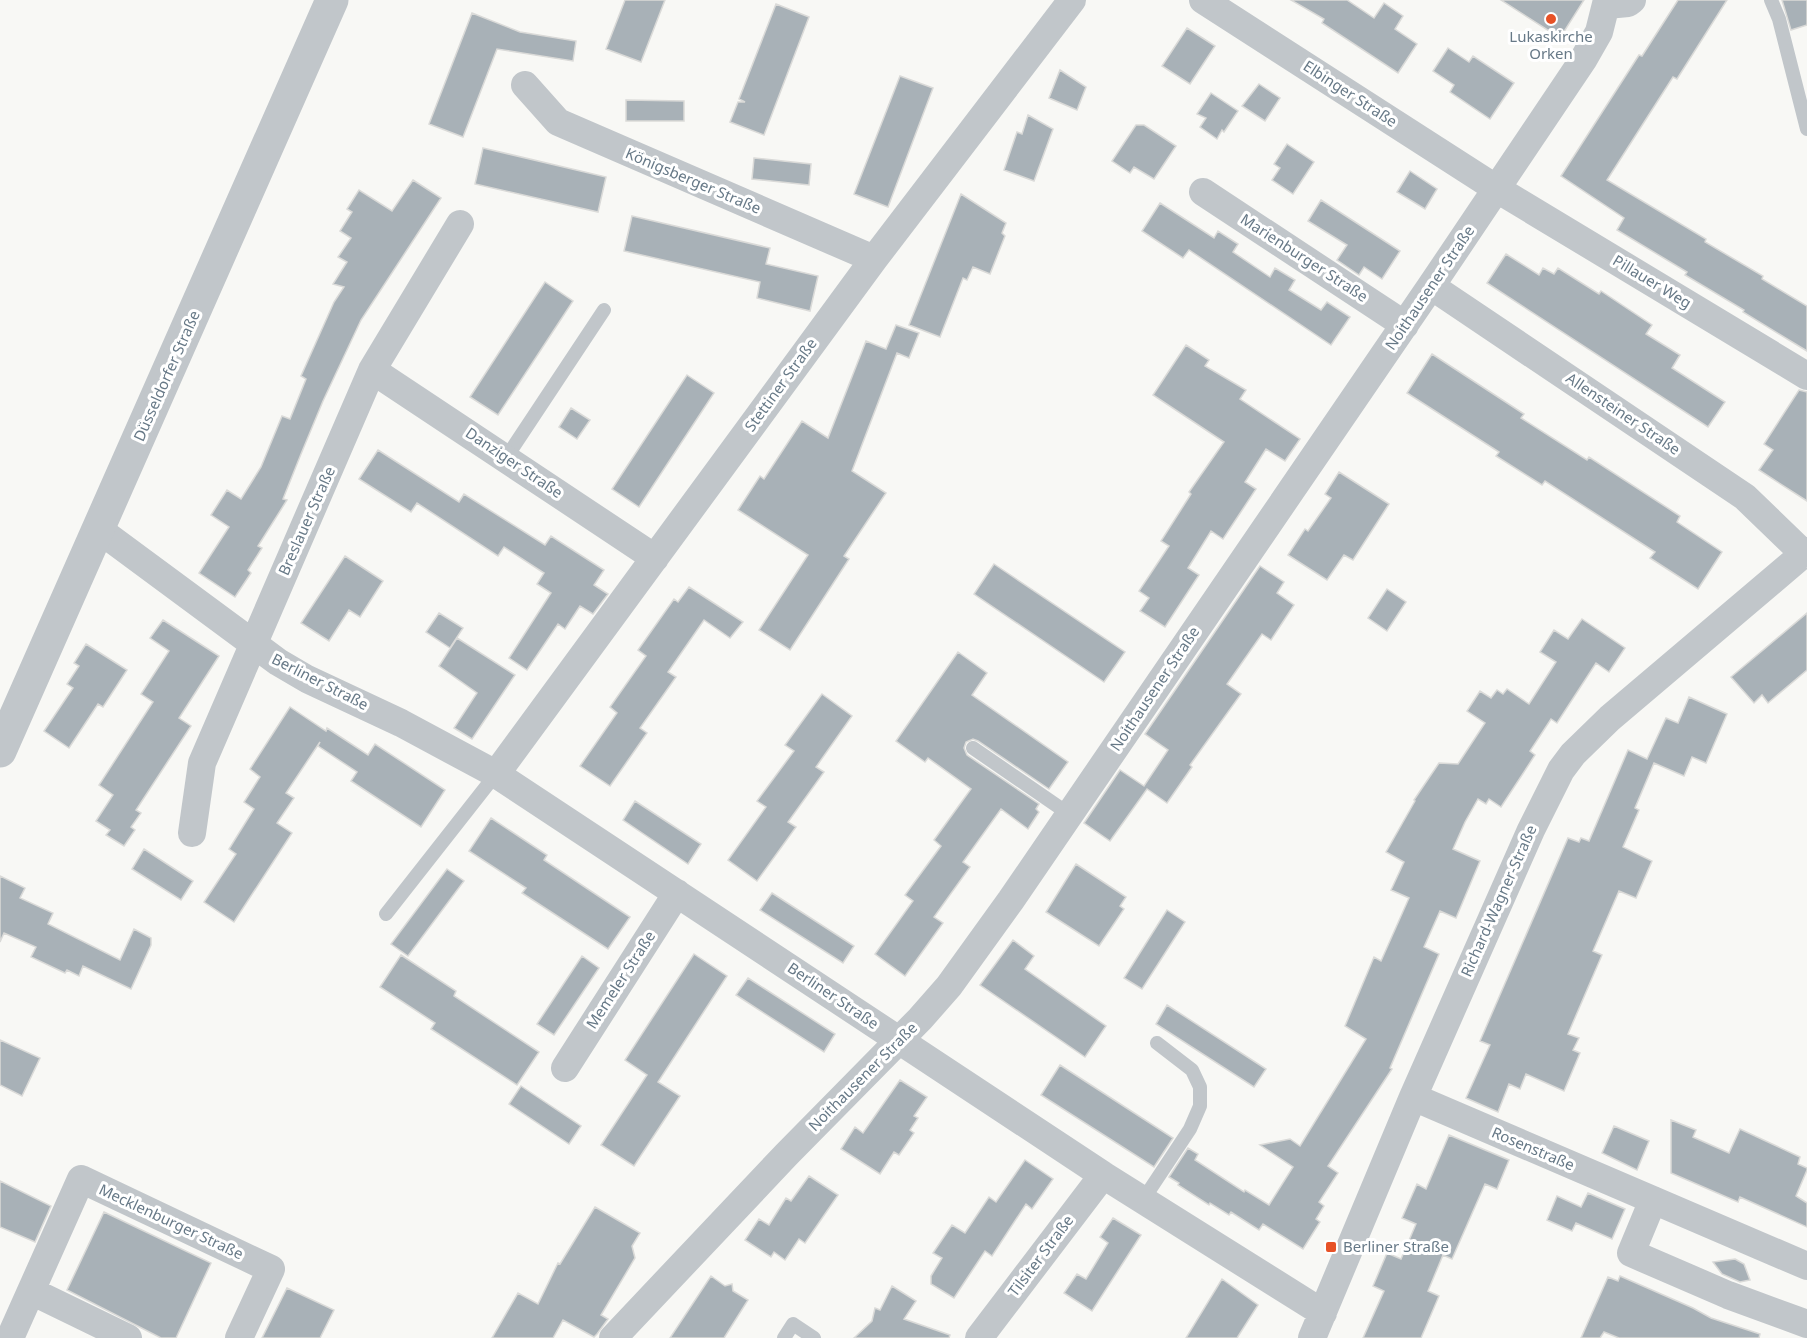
<svg xmlns="http://www.w3.org/2000/svg" width="1807" height="1338" viewBox="0 0 1807 1338" font-family="'Noto Sans',sans-serif">
<style>
.building{fill:#a8b1b7;stroke:#dadad8;stroke-width:1.5}
.lines{fill:none;stroke-linecap:round;stroke-linejoin:round}
.service{stroke:#c1c6ca;stroke-width:14}
.minor{stroke:#c1c6ca;stroke-width:28}
.tertiary{stroke:#c1c6ca;stroke-width:33}
.poi-dot{fill:#e75227;stroke:#fff;stroke-width:2}
.labels{text-anchor:middle;stroke-width:6;stroke-linejoin:round;paint-order:stroke}
.poi-label{font-size:15px;fill:#677987;stroke:#fff}
.street-label{font-size:15px;fill:#677987;stroke:#fff}
</style>
<rect width="100%" height="100%" fill="#f8f8f5"/>
<path class="building" d="M625 0H665L641 62 606 49Z
M1291 0H1347L1374 18 1384 3 1403 16 1395 29 1417 44 1398 73 1322 23 1324 19Z
M1501 0H1584L1560 38Z
M1678 0H1727L1677 79 1673 77 1607 180 1706 239 1705 242 1763 276 1762 279 1807 306V351L1743 312 1744 310 1685 275 1687 272 1617 230 1624 218 1561 176 1639 55 1642 56Z
M1782 0H1807V25L1791 30Z
M776 4 809 17 764 135 730 122 738 102H745L739 99Z
M472 13 520 32 576 41 573 61 497 49 463 137 429 124Z
M1187 28 1215 46 1190 84 1162 66Z
M1448 48 1469 62 1473 56 1514 83 1490 119 1450 92 1454 85 1433 71Z
M1060 70 1086 87 1077 110 1049 98Z
M900 76 933 88 888 207 854 194Z
M1259 84 1280 98 1265 121 1242 106Z
M1211 93 1238 111 1224 132 1222 130 1217 139 1200 127 1206 118 1197 114Z
M626 100 684 101V121H626Z
M1028 115 1053 129 1034 181 1004 170 1017 132 1022 134Z
M1136 125H1144L1176 146 1154 179 1134 167 1130 173 1112 161Z
M1287 144 1314 162 1293 194 1272 180 1280 168 1274 164Z
M483 148 606 177 598 212 475 184Z
M754 158 811 164 809 185 752 179Z
M1410 171 1437 189 1425 209 1397 192Z
M413 180 441 198 361 320 323 401 301 454 283 499 287 500 258 546 262 548 248 570 251 573 235 597 199 573 229 527 211 515 227 490 241 499 261 467 282 416 290 419 306 379 301 376 334 302 344 287 333 284 347 262 338 257 351 238 340 231 352 212 347 209 359 190 392 211Z
M961 194 1006 223 1002 233 1005 236 990 274 973 267 967 280 963 278 940 337 909 325Z
M1321 200 1400 251 1382 279 1364 267 1359 275 1337 260 1347 245 1308 221Z
M1160 203 1214 238 1218 231 1238 244 1233 252 1270 277 1275 268 1295 280 1289 290 1321 310 1327 302 1350 317 1331 345 1189 250 1183 258 1142 231Z
M632 216 770 248 766 264 818 276 810 311 757 298 760 282 624 251Z
M1506 254 1539 275 1543 268 1554 274 1558 268 1599 294 1601 291 1652 325 1646 334 1680 355 1672 368 1725 402 1708 427 1487 283Z
M545 282 573 301 498 415 470 397Z
M896 325 919 333 909 358 897 353 852 471 886 493 844 556 849 559 790 650 759 630 808 555 738 510 760 476 764 479 802 421 828 438 866 341 886 349Z
M1186 345 1209 360 1205 366 1246 390 1240 399 1300 439 1285 461 1266 449 1245 482 1256 489 1223 539 1211 531 1188 568 1199 575 1165 627 1140 611 1149 598 1139 591 1169 546 1161 541 1191 494 1189 492 1224 442 1153 395Z
M1432 354 1524 414 1521 418 1587 460 1589 457 1680 516 1677 522 1722 552 1698 589 1650 558 1655 552 1545 481 1542 485 1496 456 1499 452 1407 393Z
M687 375 714 393 639 507 612 489Z
M1799 390 1807 392V501L1759 470 1773 450 1764 444Z
M571 408 590 420 577 439 559 427Z
M378 450 459 502 464 494 545 545 551 536 604 570 594 585 608 594 593 614 580 606 565 629 558 624 527 670 509 658 551 593 537 584 544 573 504 547 498 556 417 503 411 512 359 479Z
M1339 472 1389 504 1353 560 1344 555 1327 580 1288 555 1305 529 1308 531 1331 498 1325 494Z
M345 556 383 581 360 617 349 610 329 641 301 623Z
M994 564 1125 652 1104 682 974 594Z
M1260 566 1284 582 1277 593 1294 605 1271 640 1262 634 1227 684 1241 694 1190 765 1192 767 1167 803 1147 789 1110 841 1084 823 1120 770 1144 786 1168 750 1145 734Z
M689 587 743 622 730 638 704 620 668 672 676 677 640 728 647 733 610 786 580 766 617 713 610 707 646 656 638 650 674 599 678 602Z
M1387 589 1406 602 1387 631 1368 618Z
M439 613 463 628 450 648 426 632Z
M1807 613V670L1768 703 1762 695 1754 703 1731 677Z
M1582 619 1625 648 1609 672 1596 663 1557 723 1551 719 1530 751 1535 755 1501 807 1489 799 1486 804 1478 799 1465 822 1453 849 1480 861 1456 918 1440 911 1424 947 1439 954 1390 1068 1392 1069 1328 1166 1338 1173 1319 1202 1324 1206 1316 1219 1320 1222 1303 1249 1263 1224 1259 1230 1231 1212 1229 1215 1210 1203 1209 1205 1178 1185 1179 1183 1169 1177 1188 1148 1198 1154 1195 1160 1244 1192 1245 1190 1269 1205 1293 1167 1260 1145 1290 1139 1300 1146 1366 1039 1345 1026 1374 957 1381 961 1409 898 1391 890 1404 862 1386 852 1415 801 1414 800 1439 763 1458 764 1485 723 1467 711 1480 691 1491 698 1497 690 1503 694 1507 689 1529 704 1556 662 1540 652 1554 630 1568 639Z
M163 620 219 656 179 718 191 726 136 810 141 813 131 827 135 830 124 846 106 835 110 830 96 821 113 795 99 785 153 702 141 694 169 651 150 638Z
M457 638 515 675 472 739 454 728 477 693 439 666Z
M86 644 127 670 103 707 98 704 69 748 44 731 73 688 67 684 79 666 74 663Z
M958 652 987 673 972 695 1068 762 1049 789 978 741 973 739 966 742 964 748 967 755 1039 804 1036 809 1039 812 1028 829 1001 809 963 862 970 867 934 917 943 923 905 976 875 954 913 901 905 895 941 846 934 840 971 789 928 758 925 762 896 741Z
M822 694 852 716 816 767 824 772 788 822 796 827 757 881 728 860 766 807 757 801 794 751 785 745Z
M1689 697 1727 714 1706 763 1692 757 1684 776 1654 763 1635 808 1639 810 1623 847 1652 861 1636 898 1619 891 1593 951 1602 955 1568 1034 1579 1038 1573 1050 1580 1053 1564 1091 1526 1074 1520 1089 1509 1084 1498 1112 1466 1098 1490 1045 1480 1041 1568 838 1579 842 1581 838 1589 841 1628 750 1647 759 1666 718 1678 723Z
M290 707 326 731 327 728 368 755 375 744 445 790 421 827 351 781 357 772 318 746 320 742 286 793 294 798 277 823 292 833 234 922 204 902 236 854 229 849 254 809 244 802 260 777 250 769Z
M635 801 701 844 688 864 623 820Z
M491 818 547 855 544 860 630 917 608 949 522 893 526 888 469 851Z
M144 849 193 881 181 900 132 869Z
M1076 864 1126 897 1120 906 1124 909 1099 946 1046 912Z
M447 869 464 881 408 956 391 944Z
M0 876 25 888 20 898 53 913 48 924 120 960 134 929 151 938V945L131 989 83 966 79 976 67 970 65 973 31 957 36 947 4 933 0 942Z
M772 893 854 946 843 963 760 910Z
M1167 910 1185 922 1142 989 1124 978Z
M1013 940 1034 956 1025 969 1106 1026 1085 1057 980 985Z
M694 954 727 976 658 1082 680 1096 634 1166 601 1145 647 1075 625 1060Z
M401 955 456 991 454 996 539 1052 517 1085 431 1029 435 1023 380 987Z
M582 956 599 968 554 1035 537 1024Z
M748 978 835 1034 824 1052 736 995Z
M1167 1005 1266 1069 1254 1087 1156 1024Z
M0 1040 40 1058 22 1096 0 1085Z
M1060 1065 1173 1138 1154 1167 1041 1095Z
M900 1080 927 1097 914 1116 918 1118 910 1130 914 1133 899 1155 894 1152 880 1174 841 1149 855 1127 863 1133Z
M521 1086 581 1126 569 1144 509 1104Z
M1671 1120 1696 1130 1693 1137 1729 1153 1740 1129 1800 1157 1798 1164 1807 1168V1170L1796 1196 1807 1203V1227L1740 1197 1738 1202 1671 1173Z
M1614 1126 1649 1141 1637 1170 1602 1153Z
M1449 1135 1509 1160 1497 1189 1485 1184 1452 1259 1443 1255 1428 1291 1439 1296 1421 1338H1363L1384 1291 1373 1286 1387 1253 1401 1259 1416 1224 1402 1218 1417 1184 1426 1189Z
M1025 1160 1053 1179 1032 1209 1026 1204 992 1256 985 1251 954 1298 931 1284V1276L942 1258 933 1253 952 1225 965 1233 989 1197 996 1202Z
M809 1176 838 1195 805 1243 799 1239 785 1260 774 1252 771 1257 745 1240 759 1219 769 1225 786 1198 791 1201Z
M0 1181 51 1206 35 1242 0 1227Z
M1588 1193 1625 1209 1612 1239 1576 1223 1572 1231 1547 1220 1557 1196 1581 1207Z
M595 1207 640 1233 632 1246 635 1258 601 1315 608 1319 597 1334 594 1337 563 1320 553 1338H492L518 1293 538 1304 558 1263 560 1264Z
M104 1212 211 1263 176 1338H161L67 1290Z
M1113 1218 1141 1235 1092 1311 1064 1293 1077 1274 1086 1279 1108 1243 1100 1237Z
M1735 1259 1744 1264 1750 1280 1740 1282 1722 1274 1713 1262Z
M711 1276 725 1286 732 1284 733 1291 748 1300 724 1338H670Z
M1620 1276 1693 1308 1711 1318 1760 1334 1759 1338H1619L1604 1332 1600 1338H1581L1608 1277 1618 1281Z
M1222 1279 1258 1305 1237 1338H1186Z
M892 1286 916 1301 904 1319 950 1335 949 1338H854L872 1321 875 1308 880 1310Z
M287 1288 334 1310 320 1338H262Z"/>
<g class="lines">
<path class="service" d="M1771 0 1779 19 1807 129
M506 458 604 310
M973 748 1069 814
M386 914 496 774
M1143 1200 1190 1129 1200 1106V1087L1192 1070 1157 1043
M784 1338 793 1324 814 1338"/>
<path class="minor" d="M1203 0 1497 189 1807 376
M1607 5 1628 3 1632 0
M525 85 558 122 874 259
M1203 192 1405 325
M1431 286 1745 497 1804 554
M372 370 655 558
M98 529 278 662 307 679 401 723 496 774 1103 1175 1323 1313
M496 774 874 259 1072 0
M192 833 202 763 372 370 460 224
M565 1068 677 893
M1413 1097 1807 1266
M1653 1200 1631 1253 1728 1295 1807 1324
M31 1291 128 1338
M10 1338 81 1179 271 1269 239 1338
M613 1338 786 1155 920 1019 949 986 1011 900 1431 286 1583 60 1599 32 1607 0
M979 1338 1103 1175
M1312 1338 1413 1097 1531 830 1561 770 1573 754 1610 718 1807 551"/>
<path class="tertiary" d="M0 751 332 0"/>
</g>
<g class="poi-dot">
<circle cx="1551" cy="19" r="6"/>
<rect x="1325" y="1241" width="12" height="12" rx="3"/>
</g>
<g class="labels">
<g class="poi-label">
<text x="1551" y="42">Lukaskirche<tspan x="1551" dy="17">Orken</tspan></text>
<text x="1343" y="1252" text-anchor="start">Berliner Straße</text>
</g>
<g class="street-label">
<text transform="translate(1350 94) rotate(33)" y="5">Elbinger Straße</text>
<text transform="translate(693 181) rotate(23)" y="5">Königsberger Straße</text>
<text transform="translate(1304 258) rotate(33)" y="5">Marienburger Straße</text>
<text transform="translate(1652 282) rotate(31)" y="5">Pillauer Weg</text>
<text transform="translate(1430 288) rotate(-56)" y="5">Noithausener Straße</text>
<text transform="translate(167 376) rotate(-66)" y="5">Düsseldorfer Straße</text>
<text transform="translate(781 385) rotate(-54)" y="5">Stettiner Straße</text>
<text transform="translate(1623 414) rotate(34)" y="5">Allensteiner Straße</text>
<text transform="translate(514 463) rotate(34)" y="5">Danziger Straße</text>
<text transform="translate(307 521) rotate(-66)" y="5">Breslauer Straße</text>
<text transform="translate(320 682) rotate(27)" y="5">Berliner Straße</text>
<text transform="translate(1155 689) rotate(-56)" y="5">Noithausener Straße</text>
<text transform="translate(1499 901) rotate(-66)" y="5">Richard-Wagner-Straße</text>
<text transform="translate(621 980) rotate(-57)" y="5">Memeler Straße</text>
<text transform="translate(833 996) rotate(34)" y="5">Berliner Straße</text>
<text transform="translate(863 1077) rotate(-45)" y="5">Noithausener Straße</text>
<text transform="translate(1533 1149) rotate(23)" y="5">Rosenstraße</text>
<text transform="translate(171 1222) rotate(25)" y="5">Mecklenburger Straße</text>
<text transform="translate(1041 1256) rotate(-53)" y="5">Tilsiter Straße</text>
</g>
</g>
</svg>
